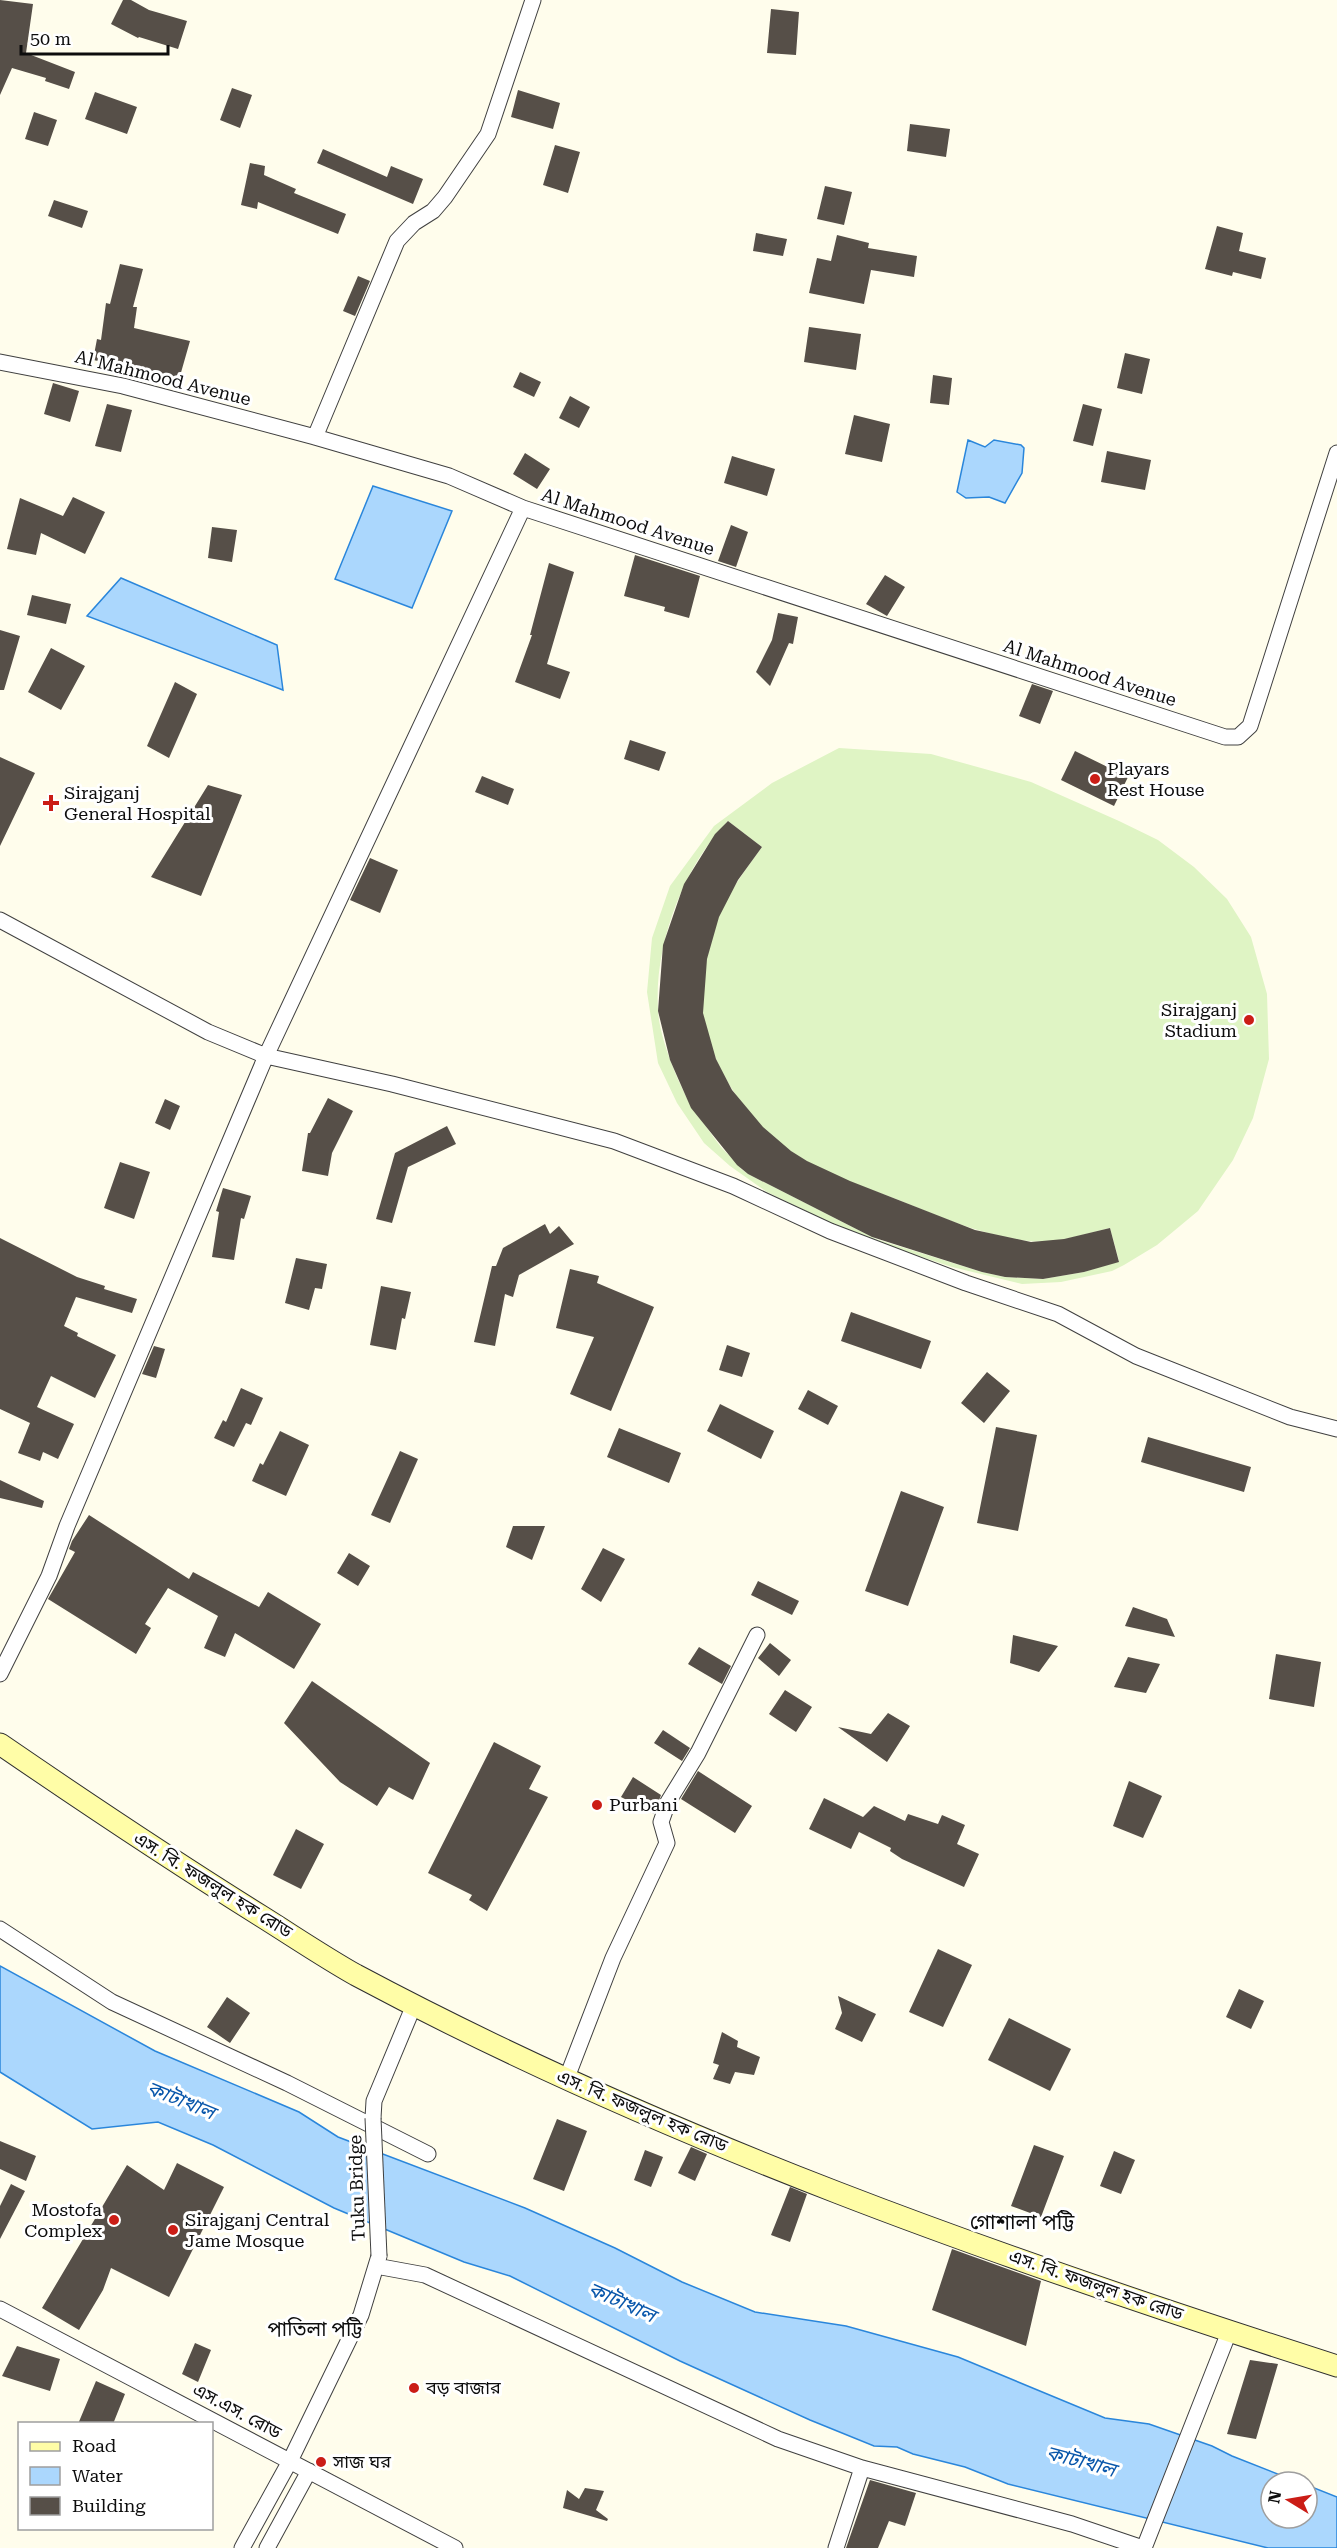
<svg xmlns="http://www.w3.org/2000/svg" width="1337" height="2548" viewBox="0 0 1337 2548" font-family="'Roboto Serif','Noto Sans Bengali',serif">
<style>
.pitch{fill:#dff4c4;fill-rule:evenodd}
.water{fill:#abd7fd;stroke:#2a86db;stroke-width:1.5}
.building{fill:#564f48}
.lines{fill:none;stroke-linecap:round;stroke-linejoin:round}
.street-casing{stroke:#404040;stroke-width:17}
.secondary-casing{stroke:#2f2f2f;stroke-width:23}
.street{stroke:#fff;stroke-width:15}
.secondary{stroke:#fffda7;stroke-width:21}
.street-bridge-casing{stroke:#404040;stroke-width:17;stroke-linecap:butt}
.street-bridge{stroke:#fff;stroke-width:15}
.poi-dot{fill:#cb1d16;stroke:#fff;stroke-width:2}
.labels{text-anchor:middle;stroke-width:6;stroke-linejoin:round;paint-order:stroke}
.street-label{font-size:18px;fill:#0d0d0d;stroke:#fff}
.poi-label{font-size:18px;fill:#0d0d0d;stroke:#fff;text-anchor:start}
.water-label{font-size:20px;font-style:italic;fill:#0957ab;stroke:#fff}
.neighbourhood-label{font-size:20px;fill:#0d0d0d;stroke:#fff}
.quarter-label{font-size:21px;fill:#0d0d0d;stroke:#fff}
</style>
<rect width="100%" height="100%" fill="#fffdec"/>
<path class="pitch" d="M839 748 931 754 1031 782 1119 821 1158 840 1194 867 1227 899 1251 937 1267 994 1269 1059 1253 1118 1233 1160 1198 1211 1157 1245 1124 1265 1112 1271 1061 1282 1022 1284 952 1267 856 1235 767 1192 730 1166 704 1143 677 1103 658 1063 647 992 652 938 670 886 714 826 772 783ZM728 821 762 847C746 869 729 891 719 916 708 943 700 986 703 1014 711 1068 748 1122 792 1152 823 1173 861 1186 896 1199 939 1216 982 1236 1029 1241 1055 1244 1085 1234 1110 1228L1119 1261 1084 1272 1043 1279 1005 1277 982 1272 876 1239 748 1174 740 1168 747 1162C742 1160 734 1160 730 1156 719 1147 710 1131 701 1120 683 1098 659 1039 658 1010 654 945 683 867 728 821Z"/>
<path class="water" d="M968 440 985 447 994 440 1021 445 1024 448 1022 473 1005 503 989 497 966 498 957 492Z
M373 486 452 511 412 608 335 579Z
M121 578 277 645 283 690 87 616Z
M0 1966 155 2051 299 2112 338 2137 525 2208 615 2248 682 2282 755 2312 846 2326 958 2357 1105 2418 1149 2424 1212 2446 1232 2456 1298 2482H1271V2518H1307V2485L1337 2497V2548H1268L1008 2484 965 2467 913 2454 897 2447 874 2446 810 2420 680 2361 510 2276 464 2262 334 2208 213 2145 158 2122 92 2129 0 2072Z"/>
<path class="building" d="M0 0 33 4 26 53 75 72 69 89 45 81 46 78 12 68 0 95Z
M123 0H131L149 10 187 21 178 49 139 37 138 38 111 24Z
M771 9 799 12 796 55 767 53Z
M232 88 252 95 240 128 220 120Z
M518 90 560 103 553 129 511 117Z
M95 92 137 107 127 134 85 119Z
M34 112 57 120 48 146 25 139Z
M910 124 950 129 946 157 907 151Z
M555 145 580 152 568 193 543 185Z
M323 149 387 177 391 166 423 179 413 204 317 163Z
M250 163 265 166 264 175 296 189 294 193 346 214 338 234 258 202 257 209 241 205Z
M825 186 852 192 844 225 817 219Z
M54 200 88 211 82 228 48 216Z
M1217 226 1243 233 1239 251 1266 258 1261 279 1233 272 1232 276 1205 269Z
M756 233 787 239 783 256 753 251Z
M837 235 869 243 868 248 917 256 914 277 871 270 864 304 809 293 817 258 831 261Z
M120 264 143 269 133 307H137L134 328 190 341 178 383 133 372 135 368 93 360 97 339 101 340 106 303 110 304Z
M358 276 370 281 355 316 343 311Z
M809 327 861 334 856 370 804 362Z
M1125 353 1150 359 1142 394 1117 388Z
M520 372 541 382 534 397 513 387Z
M933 375 952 378 949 405 930 403Z
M53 383 79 391 70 422 44 414Z
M570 396 590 407 579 428 559 418Z
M107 404 132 410 121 452 95 446Z
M1083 404 1102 409 1093 446 1073 441Z
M854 415 890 424 882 462 845 454Z
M1107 451 1151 460 1145 490 1101 482Z
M525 453 550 469 537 489 513 474Z
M732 456 775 469 767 496 724 483Z
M73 497 105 512 85 554 41 533 36 555 7 549 20 498 63 516Z
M731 525 748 532 736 567 718 561Z
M212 527 237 530 232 562 208 558Z
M635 555 700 576 689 618 664 611 665 607 624 596Z
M549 563 574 572 547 664 570 672 560 699 515 682 532 635H530Z
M885 575 905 587 887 616 866 604Z
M32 595 71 604 66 624 27 615Z
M778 613 798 617 793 644 789 643 770 686 756 672 772 640Z
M0 630 20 636 4 690H0Z
M51 648 85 666 61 710 28 692Z
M175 682 197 694 169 758 147 746Z
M1032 684 1053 691 1040 724 1019 716Z
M630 740 666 752 659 771 624 759Z
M1075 751 1128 777 1114 806 1061 780Z
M0 757 35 773 0 846Z
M482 776 514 789 508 805 475 792Z
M208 785 242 795 201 896 151 877Z
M728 821 762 847 738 880 719 917 707 959 703 1013 716 1059 732 1090 763 1127 791 1151 807 1161 850 1181 975 1230 1031 1242 1064 1239 1110 1228 1119 1262 1084 1272 1043 1279 1005 1277 982 1272 872 1237 748 1174 737 1165 691 1108 670 1060 658 1011 663 945 684 884 715 834Z
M370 858 398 870 380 913 350 900Z
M328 1098 353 1111 332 1153 328 1176 302 1171 308 1133H310Z
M165 1099 180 1106 170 1130 155 1123Z
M447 1126 456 1144 408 1167 392 1223 376 1219 395 1153Z
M120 1162 150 1172 134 1219 104 1208Z
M223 1188 251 1196 244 1219 241 1218 234 1260 212 1257 219 1212 216 1211Z
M545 1224 550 1234 559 1226 574 1244 519 1275 513 1297 505 1294 495 1346 474 1342 492 1266H496L503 1248Z
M0 1238 77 1277 105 1286 104 1289 137 1299 132 1313 76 1297 64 1326 78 1333 77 1336 116 1355 95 1398 51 1376 37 1407 74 1424 58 1459 43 1452 40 1461 18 1453 30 1423 0 1409Z
M296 1258 327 1264 322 1289 315 1288 309 1310 285 1303Z
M570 1269 599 1276 597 1283 654 1307 611 1411 570 1394 594 1337 556 1328Z
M381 1286 411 1292 405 1319 402 1318 396 1350 370 1345Z
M851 1312 931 1341 921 1369 841 1341Z
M727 1345 750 1353 742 1377 719 1370Z
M154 1346 165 1349 156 1378 142 1374Z
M987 1372 1010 1391 984 1423 961 1403Z
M241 1388 263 1398 251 1425 246 1423 234 1447 214 1438 223 1420 226 1422Z
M808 1390 838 1406 828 1425 798 1409Z
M720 1404 774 1431 761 1459 707 1431Z
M996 1427 1037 1435 1018 1531 977 1523Z
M619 1428 681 1453 669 1483 607 1457Z
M280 1431 309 1445 286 1496 252 1481 260 1463 263 1465Z
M1148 1437 1251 1467 1244 1492 1141 1462Z
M400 1451 418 1459 390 1523 371 1515Z
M0 1480 44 1501 42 1508 0 1498Z
M901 1491 944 1507 908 1606 865 1591Z
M89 1515 189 1579 193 1572 259 1607 268 1592 321 1624 294 1669 235 1633 225 1657 204 1648 218 1616 168 1588 145 1624 151 1628 136 1654 48 1599 75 1552 69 1549 72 1541Z
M513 1526H545L532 1560 506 1547Z
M603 1548 625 1559 601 1602 581 1589Z
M349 1553 370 1566 358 1586 337 1573Z
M758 1581 799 1601 792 1615 751 1595Z
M1133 1607 1167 1619 1175 1637 1125 1626Z
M1013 1635 1058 1646 1039 1672 1010 1663Z
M770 1643 791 1660 779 1676 758 1658Z
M699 1647 731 1666 722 1684 688 1664Z
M1276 1654 1321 1662 1314 1707 1269 1699Z
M1128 1657 1160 1664 1146 1693 1114 1687Z
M312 1681 430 1763 413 1800 389 1787 377 1806 340 1782 284 1723Z
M785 1690 812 1707 796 1732 769 1714Z
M888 1713 910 1726 887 1762 838 1727 871 1734Z
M663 1730 690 1748 682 1761 654 1743Z
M494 1742 541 1766 529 1789 548 1797 487 1911 469 1900 472 1895 428 1873Z
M698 1771 752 1806 735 1833 681 1799Z
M633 1777 661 1795 654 1814 621 1797Z
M1129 1781 1162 1796 1143 1838 1113 1826Z
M824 1798 863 1817 874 1806 905 1821 908 1814 938 1824 942 1815 965 1825 957 1844 979 1854 964 1887 902 1859 890 1851 891 1848 859 1832 851 1849 809 1829Z
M296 1829 324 1844 301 1889 273 1875Z
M938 1949 972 1965 943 2027 909 2012Z
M1239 1989 1264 2001 1251 2029 1226 2017Z
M838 1996 876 2014 862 2042 835 2029 842 2013Z
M227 1997 250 2013 230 2043 207 2027Z
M1009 2018 1071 2049 1050 2091 988 2060Z
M722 2032 738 2041 737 2047 760 2057 754 2075 735 2072 730 2084 713 2079 719 2065 713 2063Z
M557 2119 587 2131 564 2191 533 2179Z
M0 2141 36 2156 26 2181 0 2169Z
M1034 2145 1064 2156 1041 2217 1011 2206Z
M691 2147 707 2154 695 2181 678 2173Z
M645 2150 663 2157 651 2187 634 2180Z
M1114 2151 1135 2160 1121 2194 1100 2186Z
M177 2163 224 2187 169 2297 111 2268 103 2290 79 2330 42 2308 127 2165 164 2190Z
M11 2184 25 2191 0 2239V2206Z
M790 2187 807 2194 790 2242 771 2235Z
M952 2249 1041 2281 1026 2346 932 2310Z
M195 2343 211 2350 198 2382 182 2374Z
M17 2346 60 2359 50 2391 2 2376Z
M1250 2360 1278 2364 1256 2439 1227 2434Z
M96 2381 125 2394 113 2424H78Z
M870 2480 916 2493 905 2526 889 2521 878 2548H846Z
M585 2488 604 2491 596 2510 608 2519 607 2521 563 2508 567 2490 579 2499Z"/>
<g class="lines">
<g class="street-casing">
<path id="street" d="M0 362 123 386 315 437 449 476 523 508 1225 737H1238L1250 726 1337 453
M315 437 397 241 414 223 433 211 445 197 488 134 533 0
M0 920 208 1032 266 1056 392 1084 614 1141 733 1186 830 1231 966 1283 1058 1314 1136 1356 1290 1417 1337 1429
M0 1674 49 1576 67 1526 266 1056 523 508
M0 1929 112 2002 287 2083 428 2154
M566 2080 613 1958 667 1843 661 1822 668 1802 698 1753 757 1635
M373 2118 374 2101 414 2005
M376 2266 425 2275 778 2439 862 2468 1072 2524 1143 2548
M0 2309 455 2548
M242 2548 290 2461 361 2315 379 2256
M267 2548 309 2471
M836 2548 862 2468
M1144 2548 1229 2332"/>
</g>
<g class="secondary-casing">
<path id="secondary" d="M0 1744C86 1803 173 1861 261 1916 293 1936 324 1957 356 1975 667 2141 1002 2259 1337 2366"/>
</g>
<use href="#street" class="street"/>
<use href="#secondary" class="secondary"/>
<g class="street-bridge-casing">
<path id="street-bridge" d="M373 2118 379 2256"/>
</g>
<use href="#street-bridge" class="street-bridge"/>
</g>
<g class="poi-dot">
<circle cx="1095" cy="779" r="6"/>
<path d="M48 794h6v6h6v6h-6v6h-6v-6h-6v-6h6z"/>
<circle cx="1249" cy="1020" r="6"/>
<circle cx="597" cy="1805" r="6"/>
<circle cx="114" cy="2220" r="6"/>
<circle cx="173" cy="2230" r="6"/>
<circle cx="414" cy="2388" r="6"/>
<circle cx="321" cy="2462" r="6"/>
</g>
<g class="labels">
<g class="street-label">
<text transform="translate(163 378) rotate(14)" y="6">Al Mahmood Avenue</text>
<text transform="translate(628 522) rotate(18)" y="6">Al Mahmood Avenue</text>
<text transform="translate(1090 673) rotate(18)" y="6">Al Mahmood Avenue</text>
<text transform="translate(213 1885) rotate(32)" y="6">এস. বি. ফজলুল হক রোড</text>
<text transform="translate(642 2111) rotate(23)" y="6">এস. বি. ফজলুল হক রোড</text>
<text transform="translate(357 2188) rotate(-92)" y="6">Tuku Bridge</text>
<text transform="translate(1096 2285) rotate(19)" y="6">এস. বি. ফজলুল হক রোড</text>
<text transform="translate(237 2411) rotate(28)" y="6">এস.এস. রোড</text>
</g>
<g class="poi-label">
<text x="1107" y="775">Playars<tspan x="1107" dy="21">Rest House</tspan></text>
<text x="64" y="799">Sirajganj<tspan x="64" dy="21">General Hospital</tspan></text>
<text x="1237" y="1016" text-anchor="end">Sirajganj<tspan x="1237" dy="21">Stadium</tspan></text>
<text x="609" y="1811">Purbani</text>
<text x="102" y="2216" text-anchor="end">Mostofa<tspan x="102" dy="21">Complex</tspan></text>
<text x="185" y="2226">Sirajganj Central<tspan x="185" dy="21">Jame Mosque</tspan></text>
<text x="426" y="2394">বড় বাজার</text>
<text x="333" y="2468">সাজ ঘর</text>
</g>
<g class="water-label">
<text transform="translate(181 2100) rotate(22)" y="7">কাটাখাল</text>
<text transform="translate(622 2302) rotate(24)" y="7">কাটাখাল</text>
<text transform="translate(1081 2461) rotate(15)" y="7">কাটাখাল</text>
</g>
<g class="neighbourhood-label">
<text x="315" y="2336">পাতিলা পট্টি</text>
</g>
<g class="quarter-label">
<text x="1022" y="2229">গোশালা পট্টি</text>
</g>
</g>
<rect x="18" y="2422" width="195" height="108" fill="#ffffff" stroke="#9e9e9e" stroke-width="1.5"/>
<rect x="30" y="2442" width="30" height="9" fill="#fffda7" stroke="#9e9e9e" stroke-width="1.5"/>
<text x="72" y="2452" font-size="18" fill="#0d0d0d">Road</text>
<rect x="30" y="2467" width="30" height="18" fill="#abd7fd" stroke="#9e9e9e" stroke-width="1.5"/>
<text x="72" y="2482" font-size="18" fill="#0d0d0d">Water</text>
<rect x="30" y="2497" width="30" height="18" fill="#564f48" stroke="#9e9e9e" stroke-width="1.5"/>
<text x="72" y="2512" font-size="18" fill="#0d0d0d">Building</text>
<g transform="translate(1289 2500) rotate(281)"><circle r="28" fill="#ffffff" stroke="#9e9e9e" stroke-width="1.5"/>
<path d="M0-4.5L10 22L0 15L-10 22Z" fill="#cb1d16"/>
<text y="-9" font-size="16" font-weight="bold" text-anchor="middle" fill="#0d0d0d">N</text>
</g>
<path d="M21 45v9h147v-9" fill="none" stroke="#0d0d0d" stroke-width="3"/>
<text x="30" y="45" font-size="18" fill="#0d0d0d" stroke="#ffffff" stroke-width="4.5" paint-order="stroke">50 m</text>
</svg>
